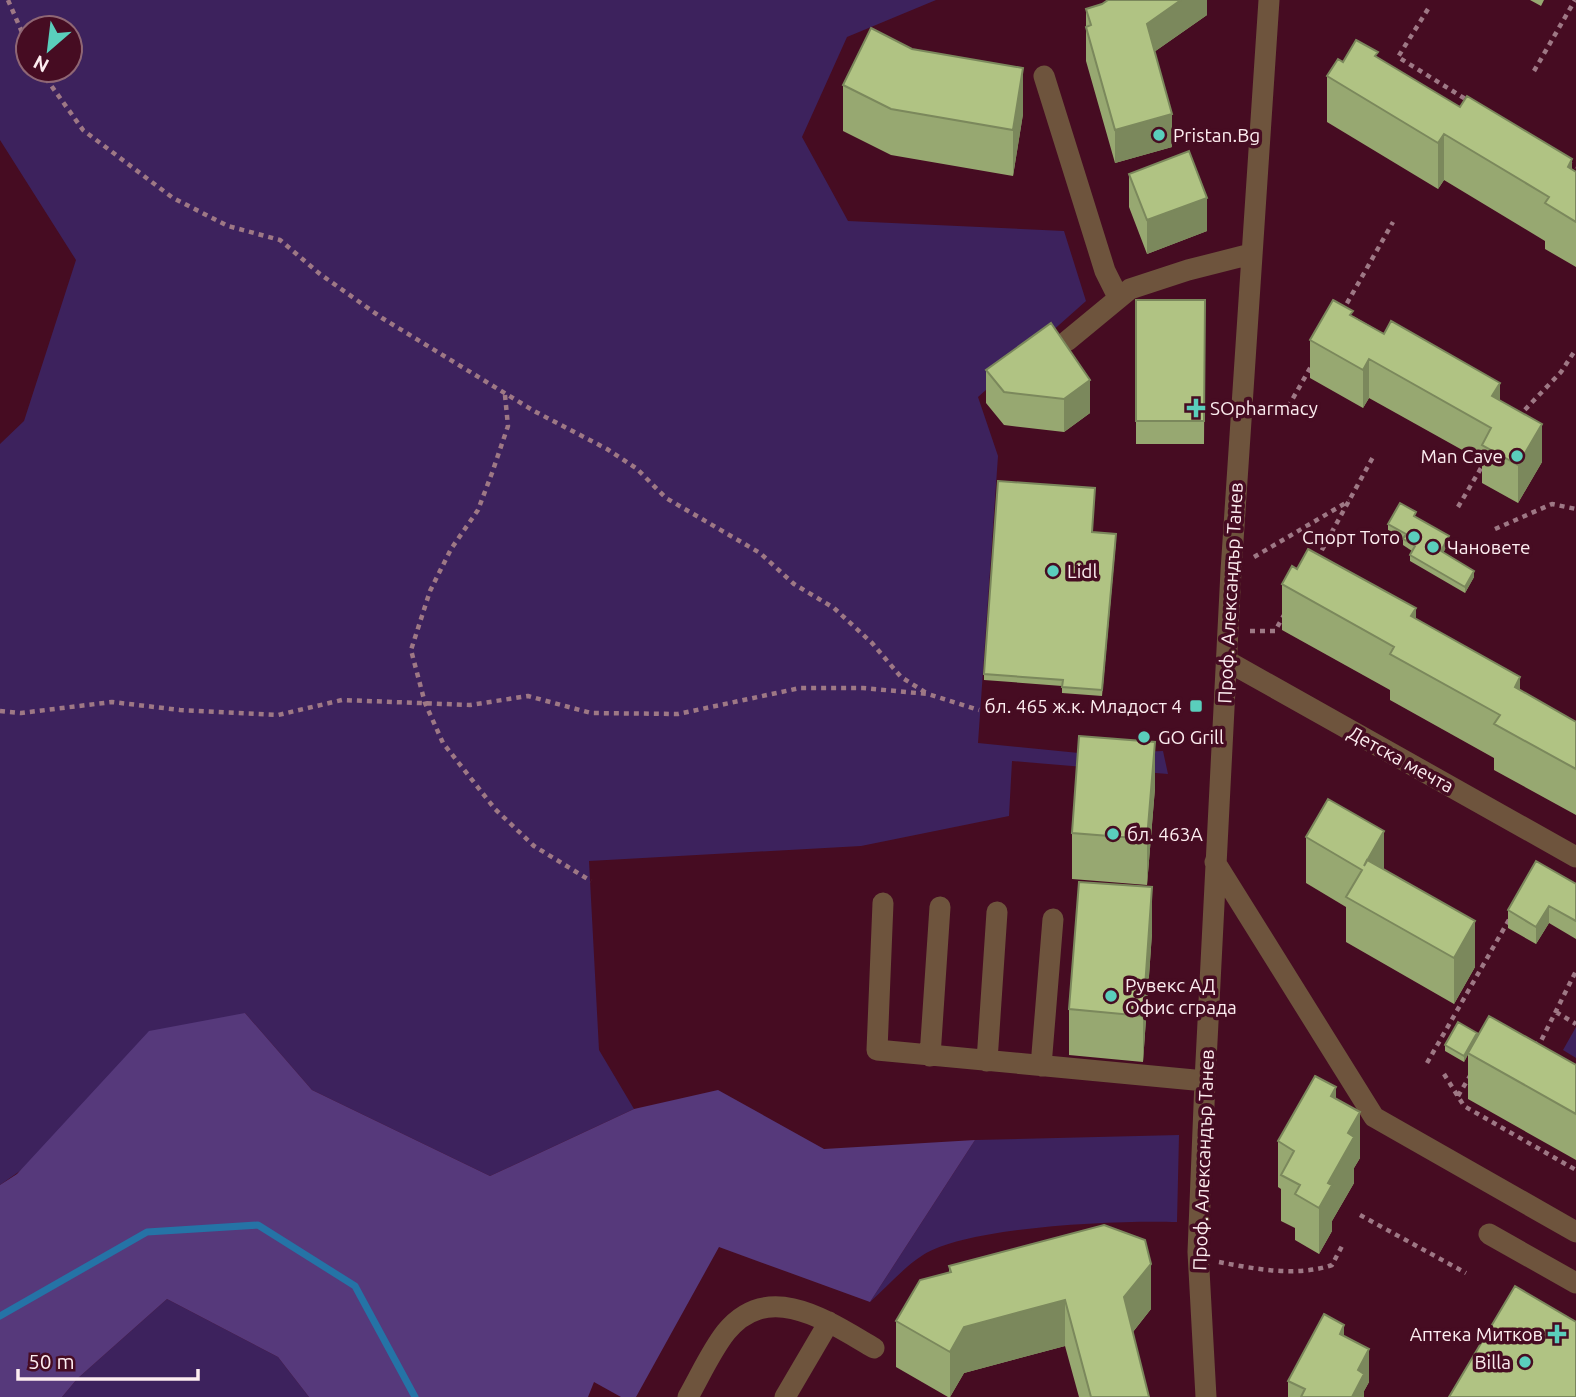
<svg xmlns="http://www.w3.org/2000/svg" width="1576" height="1397" viewBox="0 0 1576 1397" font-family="Ubuntu,sans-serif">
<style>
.green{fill:#3d225d;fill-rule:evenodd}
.forest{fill:#56397b}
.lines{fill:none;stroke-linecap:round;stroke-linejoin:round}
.stream{stroke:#2573a6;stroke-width:7}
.path{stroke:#9e7885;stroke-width:4.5;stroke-dasharray:5 5;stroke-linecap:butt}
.minor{stroke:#6e543d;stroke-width:21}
.wall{fill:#97a871}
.shaded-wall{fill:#7b885c}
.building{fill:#b0c383;stroke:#7b885c;stroke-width:2}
.poi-dot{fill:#5acebc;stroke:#460c22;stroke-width:2.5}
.labels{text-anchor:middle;stroke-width:7;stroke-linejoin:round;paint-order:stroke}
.poi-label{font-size:19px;fill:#fdedf0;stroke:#460c22;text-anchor:start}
.street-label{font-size:19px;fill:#fdedf0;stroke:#460c22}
</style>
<rect width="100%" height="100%" fill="#460c22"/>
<path class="green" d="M0 0H936L847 37 802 137 848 221 1064 231 1086 301 978 397 998 456 978 743 1089 754 1163 751 1168 774 1012 761 1009 816 861 846 589 861 599 1050 634 1109 490 1176 312 1090 245 1013 0 1185V444L24 421 76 260 0 140ZM28 28H70V70H28Z
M1576 1027V1058L1563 1050Z
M1179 1135 1177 1222C1119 1220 969 1226 923 1255 904 1267 887 1287 870 1302L975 1140Z
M167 1299 278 1357 309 1397H62L77 1379Z"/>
<path class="forest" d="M245 1013 312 1090 490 1176 634 1109 718 1090 824 1149 975 1140 870 1302 719 1247 636 1397H621L594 1382 588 1397H309L278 1357 167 1299 77 1379 62 1397H0V1185L17 1174 149 1031Z"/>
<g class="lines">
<path class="stream" d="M0 1316 147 1232 258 1225 355 1286 415 1397"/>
<path class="path" d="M8 0 28 46
M1428 9 1398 57 1467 100
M40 70 83 130 173 198 228 226 280 240 320 274 382 318 534 411 607 449 636 468 666 498 760 553 794 584 834 608 872 643 901 677 928 694
M1534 71 1575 0
M1567 162 1576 167
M1342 312 1393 222
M505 395 508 426 492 473 478 510 451 549 430 591 411 650 425 703 443 743 495 809 534 846 591 881
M1288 407 1313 363
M1518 417 1561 372 1576 349
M1458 507 1484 463
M1495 529 1552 504 1576 509
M1254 557 1349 501
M1317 559 1373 457
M1250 631H1275L1284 615
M0 711 21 713 112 702 180 710 278 715 342 700 470 705 528 696 591 713 678 714 800 688H863L928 694 979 710
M1556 1012 1576 1024
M1534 1046 1541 1041 1576 971
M1427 1063 1510 918
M1444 1074 1464 1106 1576 1170
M1458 1096 1470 1076
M1360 1215 1466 1273
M1219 1262C1255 1269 1297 1277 1332 1265L1342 1246"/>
<path class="minor" d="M1044 76 1105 271 1118 297
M1067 341 1130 289 1188 270 1251 254
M1227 661 1576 857
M1215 862 1374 1117 1576 1232
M883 903 877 1050 1205 1081
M930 1056 940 907
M987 1061 997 912
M1041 1066 1053 919
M1489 1234 1576 1283
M688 1397C700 1376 711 1351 726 1332 769 1279 829 1322 874 1348
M785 1397 829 1322
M1206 1397 1198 1252 1205 1081 1231 571 1269 0"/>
</g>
<path class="wall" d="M1207 0V15L1154 52 1172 147 1115 163 1086 61V9Z
M1530 0H1544L1541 6Z
M1378 58 1460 107 1576 172V267L1545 249V241L1444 180 1438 189 1327 122V76L1343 62Z
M843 85 1023 114 1013 176 891 155 843 131Z
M1129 174 1207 231 1147 254 1129 207Z
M1136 300H1205L1204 444H1136Z
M1353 316 1500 400 1542 462 1518 503 1482 483V461L1369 398 1363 408 1310 378V340Z
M1051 323 1090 413 1064 432 1004 425 986 403V370Z
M1416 517 1449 542 1443 553 1474 577 1465 593 1410 561V555L1412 551 1403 545V539L1388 530V524Z
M1092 532 1116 540 1102 696 1062 693V686L984 680V674Z
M1282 584 1416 619 1520 691 1576 722V815L1494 770V758L1390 700V690L1282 630Z
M1155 788 1147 885 1072 879V833Z
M1306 837 1384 870 1475 967 1454 1004 1346 942V907L1306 883Z
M1576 884V939L1549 923 1536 944 1508 928V910Z
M1152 933 1143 1062 1069 1055V1009Z
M1477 1039 1576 1065V1160L1468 1099V1054L1464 1062 1445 1051V1045Z
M1336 1098 1360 1158 1354 1168V1183L1332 1221V1231L1319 1254 1295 1240V1228L1281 1221V1189L1278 1187V1141Z
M949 1266 1151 1309 1133 1332 1149 1397H1079L1065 1346 964 1373 950 1397H948L896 1367V1321L949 1272Z
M1344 1336 1369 1382 1364 1391V1397H1288V1381Z"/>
<path class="shaded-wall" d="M1181 0H1207V15L1147 57V24Z
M1023 68V114L1013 176V130Z
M1172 114V147L1115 163V130Z
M1444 134V180L1438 189V143Z
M1572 159V205L1568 167Z
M1207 198V231L1147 254V220Z
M1369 359V398L1363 408V370Z
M1090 380V413L1064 432V399Z
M1500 383V421L1492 396Z
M1542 424V462L1518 503V465Z
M1449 536V542L1441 557V551Z
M1474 571V577L1465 593V587Z
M1416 608V654L1411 616Z
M1520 677V723L1515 687Z
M1155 742V788L1147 885V839Z
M1384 831V877L1364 866Z
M1152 887V933L1143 1062V1016Z
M1549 906V923L1536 944V927Z
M1475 921V967L1454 1004V958Z
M1477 1033V1039L1464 1062V1056Z
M1336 1087V1133L1331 1096Z
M1360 1112V1158L1354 1168V1183L1332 1221V1231L1319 1254V1208L1348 1133Z
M1151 1264V1309L1124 1343V1297Z
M1065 1300V1346L964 1373 950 1397V1352L964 1327Z
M1344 1325V1358L1340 1334Z
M1369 1349V1382L1364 1391V1397H1352L1358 1370Z"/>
<path class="building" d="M1108 0H1181L1147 24 1172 114 1115 130 1086 27 1091 25 1086 9 1102 4Z
M871 28 912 49 1023 68 1013 130 891 109 843 85Z
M1356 40 1378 52 1375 56 1460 107 1467 96 1572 159 1568 167 1576 172V222L1545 203 1549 197 1444 134 1438 143 1327 76 1338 59 1343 62Z
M1189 151 1207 198 1147 220 1129 174Z
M1136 300H1205L1204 421H1136Z
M1333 300 1353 311 1350 315 1384 334 1391 321 1500 383 1492 396 1542 424 1518 465 1482 445 1491 428 1369 359 1363 370 1310 340Z
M1051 323 1090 380 1064 399 1004 392 986 370Z
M998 481 1095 488 1092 532 1116 534 1102 690 1062 687 1063 680 984 674Z
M1400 503 1416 512 1414 516 1449 536 1441 551 1474 571 1465 587 1410 555 1415 546 1403 539 1406 534 1388 524Z
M1308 549 1416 608 1411 616 1520 677 1515 687 1576 722V769L1494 724 1500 715 1390 654 1394 647 1282 584 1292 566 1297 569Z
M1079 736 1155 742 1147 839 1072 833Z
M1328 799 1384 831 1364 866 1367 860 1475 921 1454 958 1346 897 1362 870 1306 837Z
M1536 861 1576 884V921L1549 906 1536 927 1508 910Z
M1079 882 1152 887 1143 1016 1069 1009Z
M1489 1016 1576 1065V1114L1468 1053Z
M1458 1022 1477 1033 1464 1056 1445 1045Z
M1315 1076 1336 1087 1331 1096 1360 1112 1348 1133 1354 1137 1328 1183 1332 1185 1319 1208 1295 1194 1300 1185 1281 1175 1294 1151 1278 1141Z
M1104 1225 1145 1240 1151 1264 1124 1297 1149 1397H1091L1065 1300 964 1327 950 1352 896 1321 920 1280 951 1272 949 1266Z
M1515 1286 1576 1322V1397H1449Z
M1324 1314 1344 1325 1340 1334 1369 1349 1358 1370 1364 1374 1352 1397H1301L1305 1389 1288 1381Z"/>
<g class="poi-dot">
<circle cx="1159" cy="135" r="7"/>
<path d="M1192.5 397.5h7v7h7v7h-7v7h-7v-7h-7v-7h7z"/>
<circle cx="1517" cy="456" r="7"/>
<circle cx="1414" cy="537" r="7"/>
<circle cx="1433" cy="547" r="7"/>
<circle cx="1053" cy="571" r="7"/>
<rect x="1189" y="699" width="14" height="14" rx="3.5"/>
<circle cx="1144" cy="737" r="7"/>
<circle cx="1113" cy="834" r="7"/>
<circle cx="1111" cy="996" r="7"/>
<path d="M1553.5 1323.5h7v7h7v7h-7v7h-7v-7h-7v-7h7z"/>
<circle cx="1525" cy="1362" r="7"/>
</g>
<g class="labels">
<g class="poi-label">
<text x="1173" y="142">Pristan.Bg</text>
<text x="1210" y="415">SOpharmacy</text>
<text x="1503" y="463" text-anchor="end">Man Cave</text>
<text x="1400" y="544" text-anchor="end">Спорт Тото</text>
<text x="1447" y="554">Чановете</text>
<text x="1067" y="578">Lidl</text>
<text x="1182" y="713" text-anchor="end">бл. 465 ж.к. Младост 4</text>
<text x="1158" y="744">GO Grill</text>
<text x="1127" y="841">бл. 463А</text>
<text x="1125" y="992">Рувекс АД<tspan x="1125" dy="22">Офис сграда</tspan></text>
<text x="1543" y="1341" text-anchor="end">Аптека Митков</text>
<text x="1511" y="1369" text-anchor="end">Billa</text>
</g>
<g class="street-label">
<text transform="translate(1230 593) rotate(-87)" y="7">Проф. Александър Танев</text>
<text transform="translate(1401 759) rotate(29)" y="7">Детска мечта</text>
<text transform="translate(1203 1160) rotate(-88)" y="7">Проф. Александър Танев</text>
</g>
</g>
<g transform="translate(49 49) rotate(208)"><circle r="33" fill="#460c22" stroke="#8f6674" stroke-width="2"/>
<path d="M0-5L12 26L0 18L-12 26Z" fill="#5acebc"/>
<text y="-10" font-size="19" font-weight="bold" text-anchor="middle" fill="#fdedf0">N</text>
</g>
<path d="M18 1369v10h180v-10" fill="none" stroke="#fdedf0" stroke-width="3.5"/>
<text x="28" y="1369" font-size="21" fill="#fdedf0" stroke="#460c22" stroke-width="5" paint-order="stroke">50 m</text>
</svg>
